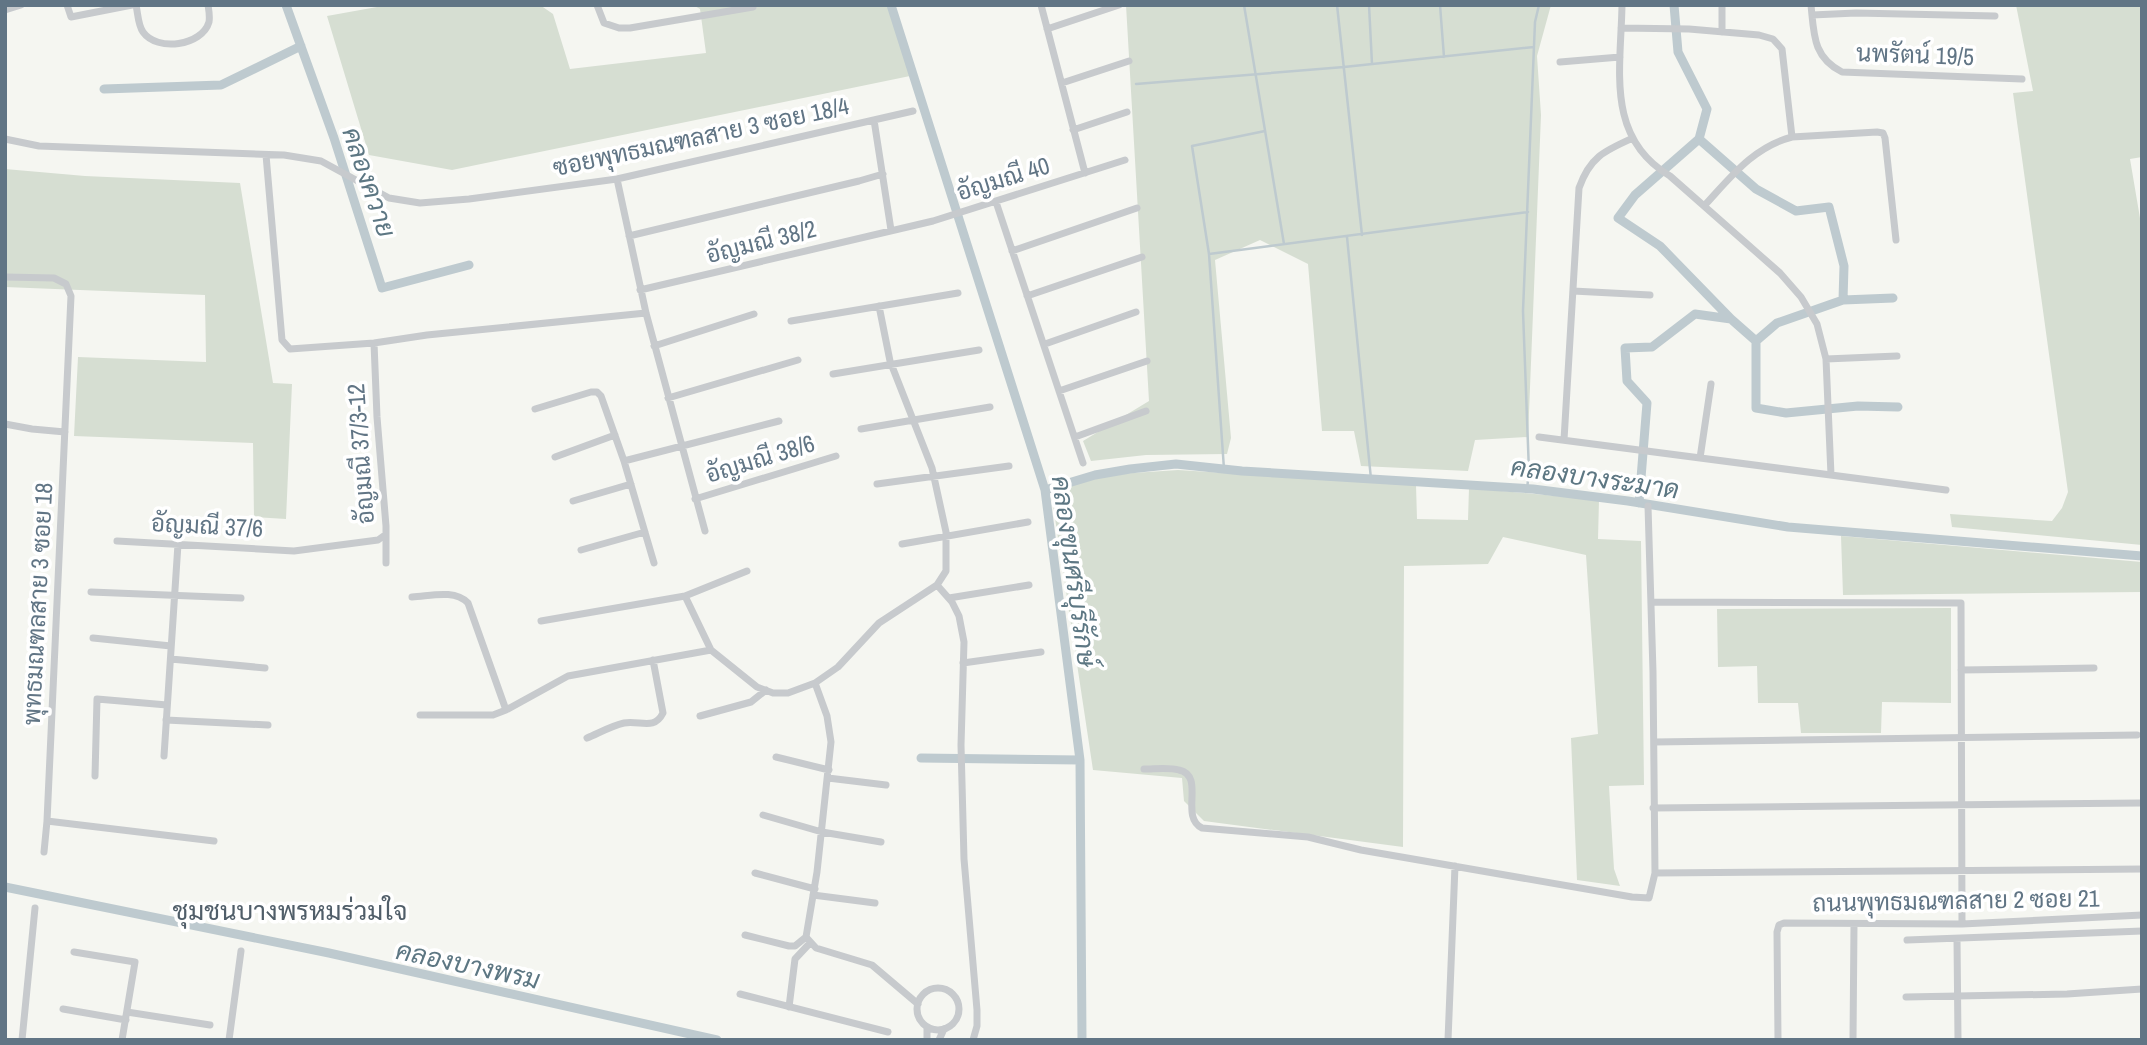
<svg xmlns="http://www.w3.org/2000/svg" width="2147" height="1045" viewBox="0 0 2147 1045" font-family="'Archivo Narrow',Sarabun,sans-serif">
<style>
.green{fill:#d6ded2}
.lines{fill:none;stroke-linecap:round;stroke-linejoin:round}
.stream{stroke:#becacf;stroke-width:2.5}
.canal{stroke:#becacf;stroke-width:9}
.street{stroke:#c7cacd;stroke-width:7}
.labels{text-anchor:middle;stroke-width:7;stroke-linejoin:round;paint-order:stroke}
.street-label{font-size:24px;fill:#617585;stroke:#fff}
.water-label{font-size:26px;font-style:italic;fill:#5d7783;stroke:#fff}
.neighbourhood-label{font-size:26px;fill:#505e69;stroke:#fff}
</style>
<rect width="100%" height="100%" fill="#f5f6f1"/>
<path class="green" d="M388 5H540L553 14 570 69 706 53 700 9 693 5H888L910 76 452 170 369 155 327 16Z
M1126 5H1551L1537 56 1541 115 1528 437 1475 440 1468 471 1361 466 1354 431H1322L1308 264 1260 240 1215 260 1231 438 1227 454 1146 455 1091 461 1083 441 1149 401Z
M2016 5H2142V157L2130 159 2142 230V545L1952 527 1950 514 2052 521 2062 508 2068 492 2013 93 2033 91Z
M5 169 85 176 240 183 273 383 292 384 286 519 254 517 253 443 74 436 78 357 206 362 205 295 5 287Z
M1178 470 1416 485 1417 519 1468 520 1469 488 1599 500 1598 539 1641 541 1644 785 1609 786 1614 869 1620 886 1577 880 1571 738 1598 734 1586 555 1503 537 1488 564 1404 566 1403 847 1204 821 1184 801 1182 778 1093 770 1050 485 1118 474Z
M1841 536 2142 562V592L1843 595Z
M1951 608V703L1882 702 1881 733H1801L1798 703H1758L1757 666 1718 667 1717 609Z"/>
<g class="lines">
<path class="stream" d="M1244 5 1284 244
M1337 5 1362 235
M1369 5 1372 64
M1440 5 1444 57
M1136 84 1344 67 1534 47
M1347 237 1371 479
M1209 254 1528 212
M1224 469 1209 254 1192 146 1265 131
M1527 489 1529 472 1523 311 1535 22 1539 5"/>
<path class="canal" d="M286 5 334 138 382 288 469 265
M891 5 1045 490 1080 760 1082 1040
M1674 5 1678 52 1707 109 1699 139 1635 195 1618 218 1660 246 1731 319
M104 89 221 85 301 46
M1699 139 1756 189 1796 211 1829 207 1844 266 1843 300 1893 298
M1756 341 1777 323 1843 300
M1045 490 1095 475 1130 469 1176 464 1242 471 1533 489 1628 501 1788 527 2142 556
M1639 503 1647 403 1627 381 1625 348 1652 347 1695 314 1731 319 1756 341V408L1786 413 1858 406 1898 407
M921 758 1080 760
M5 887 329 953 717 1040"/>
<path class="street" d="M67 5 71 17 132 5
M136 5C138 14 138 25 143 32 157 52 202 46 209 22 210 16 209 11 208 5
M597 5 604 23 619 28H630L753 7
M1041 5 1085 173
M1622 5C1621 69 1605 137 1670 176L1780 273 1801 297 1817 324 1826 359 1831 475
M1722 5V32
M1811 5C1814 35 1813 57 1842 72L2022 79
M5 10 21 5
M1812 15 1856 13 1995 16
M1621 28 1689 29 1759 35 1773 39 1782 49 1792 137
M1047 29 1119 5
M1560 62 1620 57
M1062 83 1129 61
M874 120 891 230
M1073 130 1127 112
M5 139 39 146 284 155 321 161 389 198 420 203 469 199 617 179 913 111
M266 155 282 340 290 349 374 343 427 335 646 313
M617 179 646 313 705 531
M996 202 1083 463
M1704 206C1730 178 1753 147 1792 137L1877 132 1883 133 1885 138 1896 240
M629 236 859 181 883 174
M1012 251 1137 208
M5 277 54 278 66 284 71 296 47 821 214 841
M640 290 933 221 1125 160
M1573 291 1650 295
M1027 296 1142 257
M791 321 958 293
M374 343 377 417 386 526V563
M1045 344 1136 312
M654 346 754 314
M1826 359 1897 356
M833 374 979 350
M1059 391 1147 361
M668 398 798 360
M535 409 591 392H597L601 396 624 461 654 563
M5 424 32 429 65 432
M861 429 990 407
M1075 437 1146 411
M1539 437 1946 490
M1564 440 1579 188C1590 157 1604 151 1633 138
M555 457 615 435
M1700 458 1711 384
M624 461 779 421
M877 484 1009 466
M695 499 836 456
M573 501 631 484
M1648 506 1653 672 1655 873
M117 541 294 551 378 540 385 535
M902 544 1028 522
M581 550 645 532
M937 585 952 602 959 616 964 642 961 745 964 859 977 1010V1026L973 1040
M91 592 241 598
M685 596 711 650 757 687 773 693H788L815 683 838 667 879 623 937 585 946 571V532L932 468 890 361 879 306
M412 597C431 596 454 589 468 603L506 710
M949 598 1029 585
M1651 602 1961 603 1962 924
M541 621 685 596 747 571
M93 638 171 646
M171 659 265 668
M963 663 1041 652
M1961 670 2094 668
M815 683 827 716 831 742 817 872 806 937 816 948 872 965 918 1004
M420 715H493L506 710 568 676 711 650
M700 716 751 702 766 690
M166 720 268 725
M587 738C599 733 611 726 624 723 640 720 654 731 663 713L653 660
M1654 742 2137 735
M164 756 178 544
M776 757 829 770
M1144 769C1155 769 1169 767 1179 770 1206 776 1179 817 1202 828L1308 837 1361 850 1632 897 1649 898 1655 873 2142 869
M95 776 97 699 167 705
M828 778 886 785
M1653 808 2142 803
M763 815 822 832 881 842
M44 852 47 821
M755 873 815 889
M813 895 875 903
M745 935 789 946H795L806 937
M1957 939 1958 1040
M1907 940 2142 931
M74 952 135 962 122 1040
M917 1009a21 21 0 1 1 42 0a21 21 0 1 1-42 0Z
M740 994 888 1032
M1906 997 2067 994 2142 989
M789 1007 795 959 810 943
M63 1009 126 1020
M127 1012 210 1025
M22 1040 35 908
M229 1040 241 951
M927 1040V1027
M939 1040 944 1029
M1448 1040 1455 866
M1778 1040 1777 932 1779 925 1784 923 1962 924 2142 915
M1853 1040 1854 925"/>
</g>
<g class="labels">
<g class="street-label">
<text transform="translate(1915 55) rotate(2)" y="8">นพรัตน์ 19/5</text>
<text transform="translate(701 137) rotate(-12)" y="8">ซอยพุทธมณฑลสาย 3 ซอย 18/4</text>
<text transform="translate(1003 179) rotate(-17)" y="8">อัญมณี 40</text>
<text transform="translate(761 242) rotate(-14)" y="8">อัญมณี 38/2</text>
<text transform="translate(361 454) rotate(-94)" y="8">อัญมณี 37/3-12</text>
<text transform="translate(760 459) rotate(-17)" y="8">อัญมณี 38/6</text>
<text transform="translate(207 526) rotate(3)" y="8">อัญมณี 37/6</text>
<text transform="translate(38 604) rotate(-87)" y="8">พุทธมณฑลสาย 3 ซอย 18</text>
<text transform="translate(1956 901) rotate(-1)" y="8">ถนนพุทธมณฑลสาย 2 ซอย 21</text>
</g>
<g class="water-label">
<text transform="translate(369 182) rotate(71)" y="9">คลองควาย</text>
<text transform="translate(1595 478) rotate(8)" y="9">คลองบางระมาด</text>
<text transform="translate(1074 571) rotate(82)" y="9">คลองขุนศรีบุรีรักษ์</text>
<text transform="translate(468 965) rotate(12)" y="9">คลองบางพรม</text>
</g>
<g class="neighbourhood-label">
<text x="290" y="920">ชุมชนบางพรหมร่วมใจ</text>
</g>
</g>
<rect width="2147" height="1045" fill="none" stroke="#617585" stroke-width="14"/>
</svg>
